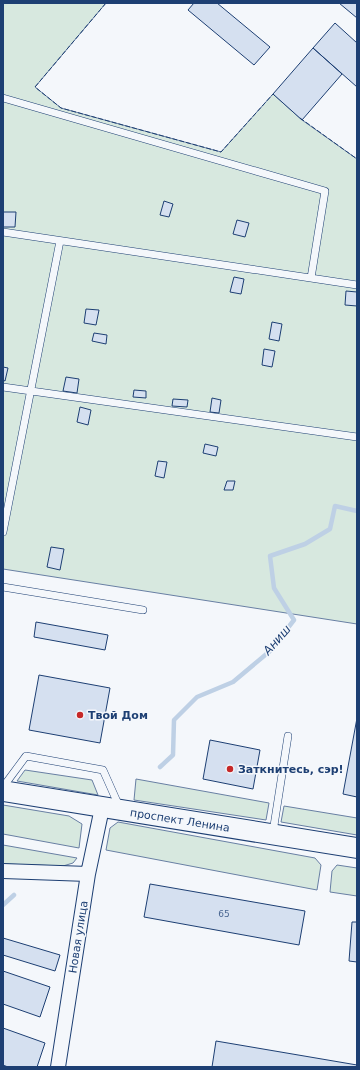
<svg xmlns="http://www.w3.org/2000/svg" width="360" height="1070" viewBox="0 0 360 1070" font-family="'DejaVu Sans',sans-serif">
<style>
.green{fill:#d7e8df;stroke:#687fa3}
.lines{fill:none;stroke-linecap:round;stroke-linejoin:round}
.stream{stroke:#bed0e5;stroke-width:4.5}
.building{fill:#d5e0f0;stroke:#1d3f73}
.lane-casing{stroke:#1d3f73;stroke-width:8}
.street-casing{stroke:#1d3f73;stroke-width:16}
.secondary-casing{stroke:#1d3f73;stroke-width:22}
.lane{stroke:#f4f7fb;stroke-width:7}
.street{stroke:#f4f7fb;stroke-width:14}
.secondary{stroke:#f4f7fb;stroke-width:20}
.fence{stroke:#1d3f73;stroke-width:1;stroke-dasharray:5 2;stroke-linecap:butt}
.poi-dot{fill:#c62828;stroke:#f4f7fb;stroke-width:1.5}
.labels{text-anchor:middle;stroke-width:3;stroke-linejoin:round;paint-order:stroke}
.number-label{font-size:9px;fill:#4b6792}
.poi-label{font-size:11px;font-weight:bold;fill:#1d3f73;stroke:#f4f7fb;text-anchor:start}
.street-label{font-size:11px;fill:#1d3f73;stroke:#f4f7fb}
.water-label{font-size:12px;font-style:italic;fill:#1d3f73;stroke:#f4f7fb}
</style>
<rect width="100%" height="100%" fill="#f4f7fb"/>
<path class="green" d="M3 3H106L35 87 61 108 221 152 273 94 302 120 357 159V624L3 569Z
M25 770 92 780 98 795 17 781Z
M136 779 269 803 266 820 134 800Z
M3 805 69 816 82 824 79 848 3 834Z
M284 806 357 818V835L281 822Z
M118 822 315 858 321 865 317 890 106 850 110 828Z
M3 845 77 858 73 863 63 866 3 864Z
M337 865 357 868V896L330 892 332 871Z"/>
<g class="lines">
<path class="stream" d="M160 767 173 755 174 720 197 697 233 682 270 651 294 620 274 588 270 556 305 544 330 529 335 506 357 511
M3 905 14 895"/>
</g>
<path class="building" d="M194 3H217L270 47 254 65 188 10Z
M339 3H357V18Z
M335 23 357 43V87L313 48Z
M313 48 342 74 302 120 273 94Z
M164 201 173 204 169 217 160 215Z
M3 212H16L15 227H3Z
M237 220 249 223 245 237 233 234Z
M234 277 244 279 241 294 230 292Z
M346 291 357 292V306L345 305Z
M86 309 99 310 96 325 84 323Z
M272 322 282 324 279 341 269 339Z
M94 333 107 335 106 344 92 341Z
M264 349 275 351 272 367 262 365Z
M3 367 8 368 5 381 3 380Z
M66 377 79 379 77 393 63 391Z
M134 390 146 391V398L133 397Z
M212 398 221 400 219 413 210 412Z
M173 399 188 400 187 407 172 406Z
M80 407 91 410 88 425 77 422Z
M205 444 218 447 216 456 203 453Z
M158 461 167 462 164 478 155 476Z
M227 481H235L233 490H224Z
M51 547 64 549 60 570 47 567Z
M36 622 108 635 105 650 34 637Z
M39 675 110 688 100 743 29 730Z
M357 718V797L343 794Z
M210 740 260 750 253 789 203 779Z
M150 884 305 911 299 945 144 917Z
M352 922H357V962L349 961Z
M3 938 60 955 55 971 3 955Z
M3 971 50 987 40 1017 3 1004Z
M3 1028 45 1043 37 1067H8L3 1065Z
M216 1041 357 1065V1067H212Z"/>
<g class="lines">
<g class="lane-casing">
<path id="lane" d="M3 98 325 191 311 278
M3 232 357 285
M3 387 357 437
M3 532 60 241
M3 587 143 610
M3 787 26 756 103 770 119 806
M273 832 288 736"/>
</g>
<g class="street-casing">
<path id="street" d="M3 871 88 874
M58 1067 88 874 102 808"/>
</g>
<g class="secondary-casing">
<path id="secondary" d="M3 791 357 848"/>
</g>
<use href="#lane" class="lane"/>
<use href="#street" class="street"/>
<use href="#secondary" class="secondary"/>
<path class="fence" d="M106 3 35 87 61 108 221 152 273 94 275 96
M300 118 357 159"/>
</g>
<g class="poi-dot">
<circle cx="80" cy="715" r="4"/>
<circle cx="230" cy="769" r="4"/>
</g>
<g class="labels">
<g class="number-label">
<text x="224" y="917">65</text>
</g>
<g class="poi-label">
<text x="88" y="719">Твой Дом</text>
<text x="238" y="773">Заткнитесь, сэр!</text>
</g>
<g class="street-label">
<text transform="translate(180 820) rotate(9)" y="4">проспект Ленина</text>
<text transform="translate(78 937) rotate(-81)" y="4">Новая улица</text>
</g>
<g class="water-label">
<text transform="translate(277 640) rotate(-49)" y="4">Аниш</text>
</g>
</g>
<rect width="360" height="1070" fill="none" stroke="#1d3f73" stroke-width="8"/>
</svg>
